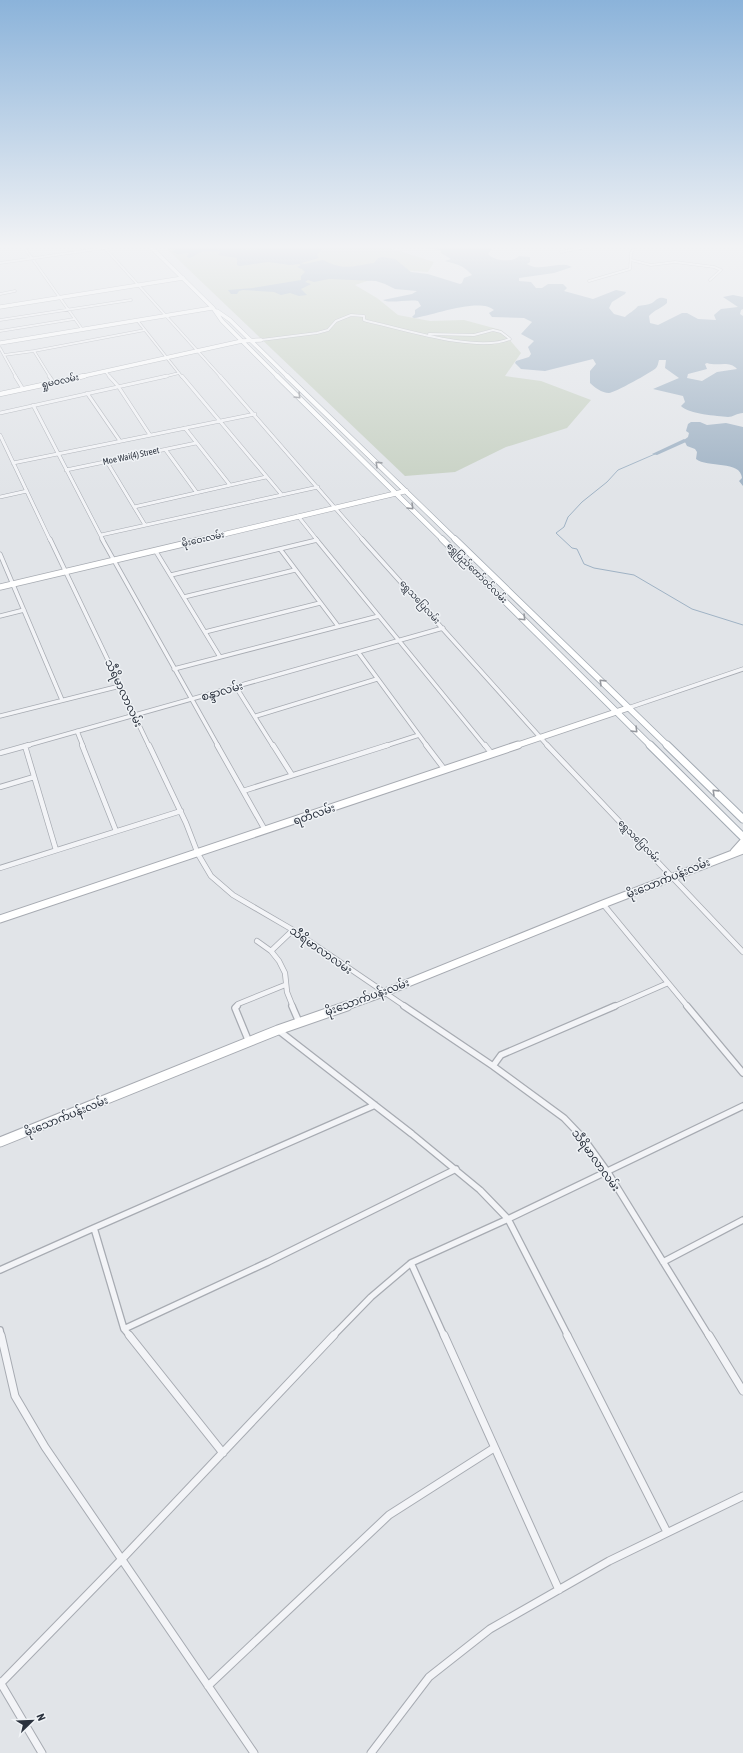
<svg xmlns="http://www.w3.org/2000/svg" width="743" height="1753" viewBox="0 0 743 1753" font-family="'Asap Condensed','Noto Sans Myanmar',sans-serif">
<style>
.green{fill:#c7d1c3}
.water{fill:#9fb2c4;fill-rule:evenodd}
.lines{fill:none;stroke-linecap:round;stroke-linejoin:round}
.stream{stroke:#9fb2c4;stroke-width:1}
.river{fill:#9fb2c4;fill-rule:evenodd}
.street-far5-casing{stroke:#a7abb2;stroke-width:3}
.street-far4-casing{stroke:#a7abb2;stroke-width:4}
.street-far3-casing{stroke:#a7abb2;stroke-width:5}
.street-far2-casing{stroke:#a7abb2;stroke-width:6}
.street-far1-casing{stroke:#a7abb2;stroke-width:8}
.street-casing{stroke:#a7abb2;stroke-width:9}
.secondary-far4-casing{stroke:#a7abb2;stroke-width:4.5}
.secondary-far3-casing{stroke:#a7abb2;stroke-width:5.5}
.secondary-far2-casing{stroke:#a7abb2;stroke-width:7}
.secondary-far1-casing{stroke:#a7abb2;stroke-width:9}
.secondary-casing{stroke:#a7abb2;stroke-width:11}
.primary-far3-casing{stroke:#a1a9b2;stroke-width:4.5}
.primary-far2-casing{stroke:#a1a9b2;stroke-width:5.5}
.primary-far1-casing{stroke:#a1a9b2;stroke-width:7}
.primary-casing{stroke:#a1a9b2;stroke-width:9}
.street-far5{stroke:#f3f4f7;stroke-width:2}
.street-far4{stroke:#f3f4f7;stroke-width:3}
.street-far3{stroke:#f3f4f7;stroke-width:3.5}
.street-far2{stroke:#f3f4f7;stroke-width:4.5}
.street-far1{stroke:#f3f4f7;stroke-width:5.5}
.street{stroke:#f3f4f7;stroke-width:7}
.secondary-far4{stroke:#fff;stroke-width:3.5}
.secondary-far3{stroke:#fff;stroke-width:4.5}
.secondary-far2{stroke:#fff;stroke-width:5.5}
.secondary-far1{stroke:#fff;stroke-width:7}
.secondary{stroke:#fff;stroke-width:9}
.primary-far3{stroke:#fff;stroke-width:3.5}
.primary-far2{stroke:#fff;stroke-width:4.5}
.primary-far1{stroke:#fff;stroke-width:5.5}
.primary{stroke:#fff;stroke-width:7}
.oneway{stroke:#95989e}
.labels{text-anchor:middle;stroke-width:3;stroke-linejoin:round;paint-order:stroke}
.far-street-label{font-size:9px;fill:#2b323e;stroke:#f0f3f6}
.street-label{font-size:11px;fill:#2b323e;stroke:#f0f3f6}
</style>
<rect width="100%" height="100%" fill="#e1e4e8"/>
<path class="green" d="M165 247H387L434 262 428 272 400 270 355 285 377 298 398 315 430 321 464 320 501 330 521 353 505 376 541 381 591 400 567 428 506 447 455 472 405 476Z"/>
<path class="water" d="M180 247H221L216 249 218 250 229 247 247 250 286 248 282 247H324L317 255 319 258 301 263 304 264 323 260C345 271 351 266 374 263L378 258 383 257 395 259 411 272 428 274 460 284 462 283 464 278 472 275C463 265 459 265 445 261L451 259 441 253V250L417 247H493L488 254C494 261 513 263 519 256L530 257V262L527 264C540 273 559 260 572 267L554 273 519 278V281L531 282 536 288H542L548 284H563L567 288 564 291 593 299 616 290 626 292 625 294 612 302 609 308 614 314 625 317C629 313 634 311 638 306 642 305 648 305 652 303 658 299 658 296 667 299V303C662 308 654 310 649 316L650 323 658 325 682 313H687L698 319 716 320 714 315 721 309 738 307 723 297 733 295 743 297V309L741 310 740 314 743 316V413C737 413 733 417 728 417 717 416 689 414 681 406L685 402 683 396 653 389 679 378 665 368 666 360H659C658 363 658 366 656 368 652 372 614 393 609 393 602 393 594 387 590 383V371L596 364 593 359 545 371 521 369 515 363 516 361 529 357 531 354 528 347 534 341 521 334 532 322 524 318 492 317 489 313 494 310C480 297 431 316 414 318L412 317 415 314V310L421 306 418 301C408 299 389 304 383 300L412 294 417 291 395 289 385 284 376 281 329 279 314 282 308 280 305 282 311 284 301 289 307 295 299 296 290 293 281 295 274 292 243 290 239 291 237 294H231L228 290 253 288 301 280V276L305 272 302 269 297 267 301 265 299 264 290 265 268 262 240 266 237 265V258L218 255 220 251H203L190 258 187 257 189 253 177 254 172 251ZM707 363C718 367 729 360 737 369L717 372 702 381 687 378 688 374 707 369 705 364Z
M691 422H700L707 425 726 423 743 427V486L739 481 742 478C741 460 707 468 696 459L697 452 695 449 687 446 684 440 688 437 689 433 686 431 688 424Z"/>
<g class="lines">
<path class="stream" d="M655 454 618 470 607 482 582 502 568 517 564 527 556 533 572 548 577 549 584 564 594 568 634 575 692 609 743 625"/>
<path class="river" d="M684 439 687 441 686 442 657 455 652 454Z"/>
<g class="street-far5-casing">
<path id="street-far5" d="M24 247 82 329
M104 247 221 377
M561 252 586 247
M631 260 651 265 675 262 714 267 721 270 710 280
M0 263 104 248
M589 281 630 269 631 253 634 247
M0 294 15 291
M0 320 131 300
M137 320 182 377
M0 331 74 319
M261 340 317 333 328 330 336 321 351 315 364 316V320L367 321C403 329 477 353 510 339L501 332 493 330 474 335 429 334
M0 348 16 377
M34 351 145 330
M4 355 34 351 50 377
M105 371 110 377
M163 377 179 373"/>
</g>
<g class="street-far4-casing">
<path id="street-far4" d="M15 376 23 389
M49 376 54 383
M109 376 118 386 150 435
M182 376 282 495
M220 376 363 540
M87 393 120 441
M33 405 103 540
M0 413 167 376
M185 428 230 485
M0 435 50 540
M165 449 197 493
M107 462 145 525
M13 463 255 414
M66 470 196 443
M0 497 27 491
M134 507 266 477
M298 516 317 540
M101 535 318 487"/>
</g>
<g class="street-far3-casing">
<path id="street-far3" d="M50 539 149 746
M102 539 218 746
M316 539 485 746
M362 539 548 746
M280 549 338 626
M155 550 220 657
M0 554 62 700
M171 575 317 540
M184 597 295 570
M0 616 24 610
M205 632 320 603
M358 652 427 746
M174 669 379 616
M236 687 273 746
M628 708 743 669
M0 716 120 686
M256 716 377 679
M77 731 83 746
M25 746 443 628
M385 746 419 735"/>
</g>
<g class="street-far2-casing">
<path id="street-far2" d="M82 745 116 831
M149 745 186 823 198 854 211 876 233 895 293 930 406 1007
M217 745 265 830
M273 745 292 775
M426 745 445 770
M485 745 492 754
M547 745 743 952
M25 746 56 850
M0 753 29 745
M0 787 34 777
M243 791 388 745
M0 868 181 811
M603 904 688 1007
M257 941 271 951 279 961 285 973 287 992 293 1007
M271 951 293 930
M236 1007 238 1004 285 985
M613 1007 668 983"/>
</g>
<g class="street-far1-casing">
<path id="street-far1" d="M237 1006 235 1008 249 1042
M292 1006 299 1022
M404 1006 493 1066 564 1118 584 1139 607 1171 709 1336
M687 1006 743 1073
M278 1030 412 1134 480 1190 508 1219 568 1336
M493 1066 501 1055 615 1006
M663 1262 743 1220
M411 1263 444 1336
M0 1270 94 1228
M124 1329 268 1262 456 1169
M0 1330 1 1336
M130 1336 124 1329 94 1228 375 1105
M333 1336 371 1297 411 1263 508 1219 743 1106"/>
</g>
<g class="street-casing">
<path id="street" d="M1 1335 15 1396 45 1447 254 1753
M129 1335 223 1453
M444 1335 559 1590
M567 1335 667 1532
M709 1335 743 1391
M0 1682 42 1753
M0 1684 121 1560 334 1335
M208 1686 389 1515 494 1448
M371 1753 429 1677 490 1629 609 1561 743 1496"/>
</g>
<g class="secondary-far4-casing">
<path id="secondary-far4" d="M0 307 183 278
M0 343 212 308
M79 377 242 341 261 340"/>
</g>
<g class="secondary-far3-casing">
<path id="secondary-far3" d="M0 394 84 376
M200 540 406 491"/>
</g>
<g class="secondary-far2-casing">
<path id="secondary-far2" d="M0 587 204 539
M515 746 628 708"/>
</g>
<g class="secondary-far1-casing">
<path id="secondary-far1" d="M734 852 743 842
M0 919 518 745
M344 1007 383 993 603 904 743 850"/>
</g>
<g class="secondary-casing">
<path id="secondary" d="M0 1142 278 1030 347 1006"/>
</g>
<g class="primary-far3-casing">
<path id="primary-far3" d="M151 247 213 308 222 321 278 377
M217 311 230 320 288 377"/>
</g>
<g class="primary-far2-casing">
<path id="primary-far2" d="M277 376 443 540
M287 376 456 540"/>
</g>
<g class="primary-far1-casing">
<path id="primary-far1" d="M442 539 651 746
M455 539 668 746"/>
</g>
<g class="primary-casing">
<path id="primary" d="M650 745 743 837
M667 745 743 819"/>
</g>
<use href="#street-far5" class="street-far5"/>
<use href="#street-far4" class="street-far4"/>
<use href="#street-far3" class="street-far3"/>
<use href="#street-far2" class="street-far2"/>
<use href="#street-far1" class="street-far1"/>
<use href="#street" class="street"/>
<use href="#secondary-far4" class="secondary-far4"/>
<use href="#secondary-far3" class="secondary-far3"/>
<use href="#secondary-far2" class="secondary-far2"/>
<use href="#secondary-far1" class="secondary-far1"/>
<use href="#secondary" class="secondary"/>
<use href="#primary-far3" class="primary-far3"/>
<use href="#primary-far2" class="primary-far2"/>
<use href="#primary-far1" class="primary-far1"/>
<use href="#primary" class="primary"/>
</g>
<defs><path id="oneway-chevron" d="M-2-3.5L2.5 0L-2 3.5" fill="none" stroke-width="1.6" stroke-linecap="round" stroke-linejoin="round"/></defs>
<g class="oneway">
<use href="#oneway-chevron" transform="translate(298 396) rotate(45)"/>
<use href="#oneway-chevron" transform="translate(378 464) rotate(-136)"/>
<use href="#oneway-chevron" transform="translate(411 507) rotate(45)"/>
<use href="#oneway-chevron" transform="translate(523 618) rotate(45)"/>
<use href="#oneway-chevron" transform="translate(602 682) rotate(-136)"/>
<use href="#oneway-chevron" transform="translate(635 730) rotate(45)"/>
<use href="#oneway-chevron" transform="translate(715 792) rotate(-136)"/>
</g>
<linearGradient id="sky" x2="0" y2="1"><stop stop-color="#8bb3da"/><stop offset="0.5" stop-color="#f2f3f5"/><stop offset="1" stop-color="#f2f3f5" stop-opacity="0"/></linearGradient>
<rect width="743" height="493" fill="url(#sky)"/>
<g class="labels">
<g class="far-street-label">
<text transform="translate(60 381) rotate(-12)" y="3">ရှုမဝလမ်း</text>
<text transform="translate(131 456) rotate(-12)" y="3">Moe Wai(4) Street</text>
<text transform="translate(203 539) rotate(-13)" y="3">မိုးဝေးလမ်း</text>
<text transform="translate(477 573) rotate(45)" y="3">ရွှေပြည်တော်ဝင်လမ်း</text>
<text transform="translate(420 602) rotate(48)" y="3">ရွှေသပြေလမ်း</text>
<text transform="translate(639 841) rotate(46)" y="3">ရွှေသပြေလမ်း</text>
</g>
<g class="street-label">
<text transform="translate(222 691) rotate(-16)" y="4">စန္ဒာလမ်း</text>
<text transform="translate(124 693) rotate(65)" y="4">သီရိမာလာလမ်း</text>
<text transform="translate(314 814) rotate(-19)" y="4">ရတီလမ်း</text>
<text transform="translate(668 878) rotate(-22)" y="4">မိုးသောက်ပန်းလမ်း</text>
<text transform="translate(321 950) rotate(35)" y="4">သီရိမာလာလမ်း</text>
<text transform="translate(367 997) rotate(-20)" y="4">မိုးသောက်ပန်းလမ်း</text>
<text transform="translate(66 1116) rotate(-22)" y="4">မိုးသောက်ပန်းလမ်း</text>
<text transform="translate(596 1160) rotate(54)" y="4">သီရိမာလာလမ်း</text>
</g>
</g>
<g transform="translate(32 1721) rotate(67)" stroke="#f0f3f6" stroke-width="3" paint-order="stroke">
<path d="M0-3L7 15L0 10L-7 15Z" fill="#2b323e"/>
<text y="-6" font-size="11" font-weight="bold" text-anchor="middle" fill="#2b323e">N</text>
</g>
</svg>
